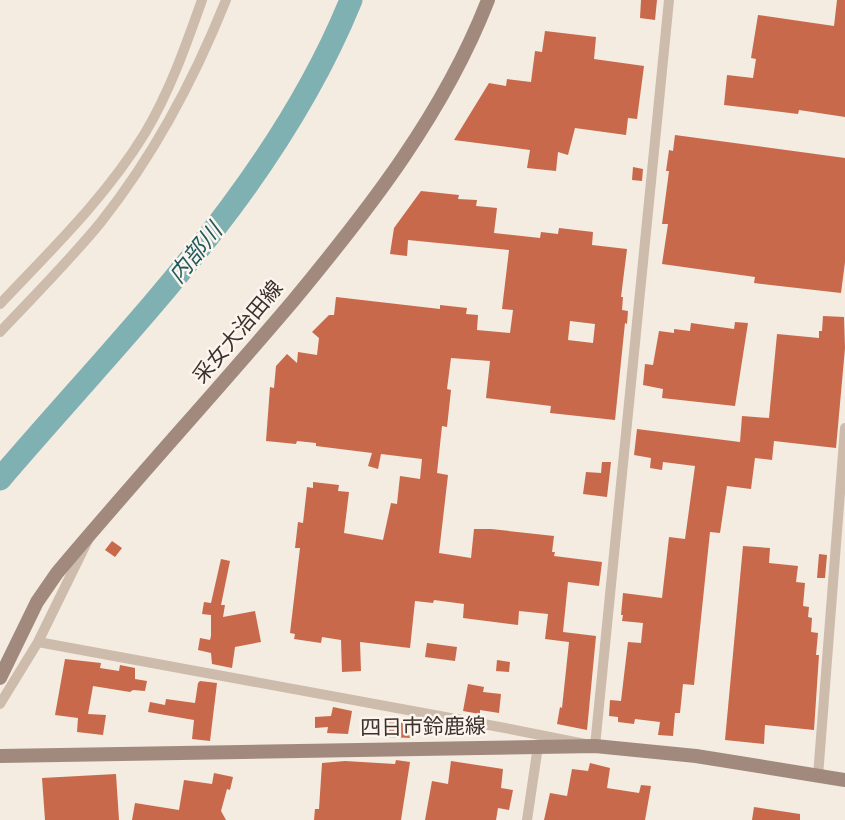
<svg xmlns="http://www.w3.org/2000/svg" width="845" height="820" viewBox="0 0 845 820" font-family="Jost,'Noto Sans JP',sans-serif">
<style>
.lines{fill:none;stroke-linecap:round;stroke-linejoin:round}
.river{stroke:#7fb0b2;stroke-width:23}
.building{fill:#c8694b;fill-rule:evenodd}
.street{stroke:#cdbbac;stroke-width:10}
.secondary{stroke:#a18a7d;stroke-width:14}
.labels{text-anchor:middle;stroke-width:5;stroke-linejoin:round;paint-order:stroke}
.street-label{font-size:21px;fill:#3b302b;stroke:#fbf5ee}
.water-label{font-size:23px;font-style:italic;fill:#1f5a5e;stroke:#fbf5ee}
</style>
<rect width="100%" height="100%" fill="#f4ebe1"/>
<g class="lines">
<path class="river" d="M0 479C129 328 275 187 351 0"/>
</g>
<path class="building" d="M641 0H657L655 20 640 18Z
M837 0H845V117L799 110 798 114 724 105 727 75 753 78 756 59 751 58 758 15 834 26Z
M545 31 596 37 594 59 644 66 637 119 628 118 626 135 575 128 568 155 558 152 556 171 527 168 530 150 454 140 489 83 506 86 507 79 531 82 535 51 542 52Z
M675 135 845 158V262L841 293 754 283 755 277 662 264 668 224H662L669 171H666L669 150 673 151Z
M633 167 643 169 642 181 632 180Z
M421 191 459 195 458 199 477 200 476 206 497 208 494 233 540 238 541 232 558 234 559 228 593 232 592 245 627 249 621 297H623L622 310 628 311 627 324 625 323 615 420 550 413 551 406 486 398 490 361 451 358 447 389 451 390 447 427 442 426 437 473 448 475 439 553 471 558 474 529H491L554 536 552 552H555L554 556 602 562 599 586 568 582 563 632 596 636 587 730 557 724 560 707 562 708 569 642 545 639 548 614 519 611 518 625 463 618 464 604 434 600 433 603 415 601 410 648 360 642 361 671 342 672 341 640 322 637 321 643 294 639 295 634 290 633 300 548H295L298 522 303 523 307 487 313 488V482L339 485 338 491 349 492 344 533 383 540 391 503 397 504 400 476 420 479 422 459 381 454 378 469 368 466 372 453 316 446V443L297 441 296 444 266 441 270 387 274 388 276 366 287 354 297 363 298 352 317 355 319 338 312 332 329 315H334L336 297 440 309V305L467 308 466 314 478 315 477 330 510 333 513 310 502 309 509 250 408 240 407 256 390 254 394 228ZM570 321 595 324 593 343 568 340Z
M823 316 844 317 845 348 836 448 774 441 772 460 755 458 751 489 727 486 720 533 710 532 694 685 683 684 680 713H675L673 736 658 735 660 722 635 719 634 724 618 722V717L609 716 610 700 621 701 628 642 641 643 643 623 622 621 623 615H621L623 593 662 598 669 537 685 539 695 466 663 462 662 470 650 468 651 458 634 455 637 429 740 442 742 416 769 418 777 334 819 338V331H822Z
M735 322 748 323 735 406 662 398 663 389 643 385 645 364 653 365 659 331 674 333V329L690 331 691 323 734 329Z
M602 462H611L607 497 583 494 586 472 601 473Z
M112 541 122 548 115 557 105 550Z
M743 546 770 548 769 563 798 566 796 582 805 583 803 606 809 607 808 617 812 618 811 632 818 633 816 655H819L814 730 765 725 764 744 725 740Z
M819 554 827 555 825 578H817Z
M221 559 230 561 221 605H225L223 617 255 611 261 642 235 647 232 668 212 664 211 653 198 650 200 638 210 640 211 636V615L202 614 204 602 211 603Z
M427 643 457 647 455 661 425 657Z
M65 659 101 663 100 668 119 671 120 665 135 668V679L147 681 145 691 133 690 130 692 93 686 88 714 106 715 103 735 77 732 78 718 55 715Z
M497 660 510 662 509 672 496 671Z
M200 681 217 683 210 741 192 739 194 720 148 712 150 702 165 705 166 699 195 703 198 683Z
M468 684 484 687 483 692 501 694 499 713 480 710V714L463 711Z
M333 707 352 711 348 734 327 733 328 727 315 728V717L331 716Z
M386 716 414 720 413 738 385 737Z
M396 760 410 762 401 820H314L315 809H319L322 763 345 761 395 764Z
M451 761 503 769 501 788 513 790 509 810 498 808 496 820H425L432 781 448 784Z
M590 763 610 768 607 788 639 793 641 785 651 786 645 820H544L550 793 567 796 572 769 588 771Z
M214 773 233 777 230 790 227 789 221 811 226 820H132L135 803 179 810 184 780 212 784Z
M116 774 119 820H45L42 778Z
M754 807 800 814V820H752Z"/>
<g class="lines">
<path class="street" d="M0 304C51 250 106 197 145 133 170 91 186 45 202 0
M0 332C34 296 70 260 101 222 155 154 194 80 226 0
M38 642 505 728 595 746 669 0
M0 704 38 642 88 540
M818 776 845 428
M527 820 538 746"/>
<path class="secondary" d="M0 678 37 602 57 573C134 481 215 393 293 301 370 208 444 113 488 0
M0 756 595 746 696 756 845 780"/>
</g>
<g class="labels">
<g class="street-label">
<text transform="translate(238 332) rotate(-50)" y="7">采女大治田線</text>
<text transform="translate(423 727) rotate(-1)" y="7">四日市鈴鹿線</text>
</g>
<g class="water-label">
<text transform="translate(195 253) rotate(-51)" y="8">内部川</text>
</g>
</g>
</svg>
